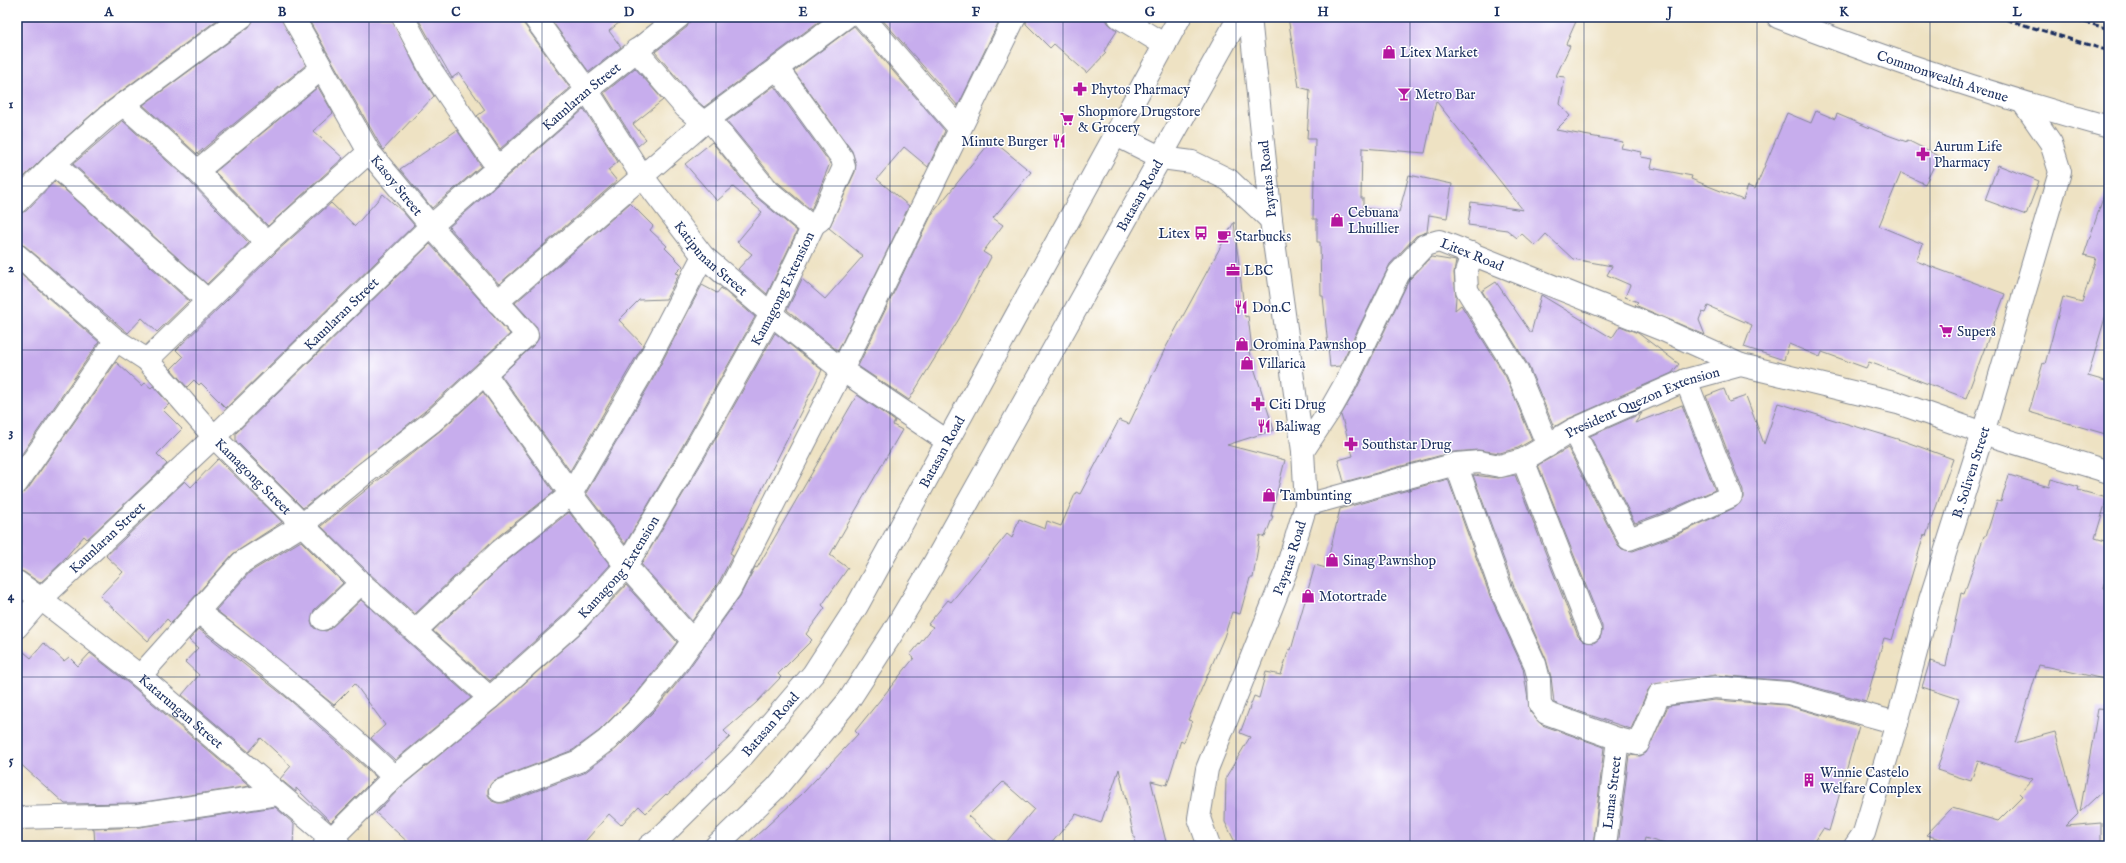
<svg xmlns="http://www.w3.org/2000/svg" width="2126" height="863" viewBox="0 0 2126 863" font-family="'IM FELL English',serif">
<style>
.building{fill:#c7aded}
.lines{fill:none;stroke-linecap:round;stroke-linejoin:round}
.minor-casing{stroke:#848890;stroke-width:24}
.tertiary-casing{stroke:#848890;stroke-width:24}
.secondary-casing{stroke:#848890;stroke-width:24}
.primary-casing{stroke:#848890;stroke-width:24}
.minor{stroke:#fff;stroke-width:22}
.tertiary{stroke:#fff;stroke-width:22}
.secondary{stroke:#fff;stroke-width:22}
.primary{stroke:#fff;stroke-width:22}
.rail{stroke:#1b2f5e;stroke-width:3;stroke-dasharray:6 3;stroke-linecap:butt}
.grid{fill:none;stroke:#1b2f5e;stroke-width:1;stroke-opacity:0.55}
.labels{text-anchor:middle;stroke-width:3;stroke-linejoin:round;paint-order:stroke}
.poi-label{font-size:14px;fill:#1b2f5e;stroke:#fff;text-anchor:start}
.street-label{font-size:14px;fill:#1b2f5e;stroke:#fff}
.neatline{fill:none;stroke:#1b2f5e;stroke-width:1.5}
.grid-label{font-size:13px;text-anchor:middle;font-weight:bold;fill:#1b2f5e}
</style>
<rect width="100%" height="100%" fill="#fff"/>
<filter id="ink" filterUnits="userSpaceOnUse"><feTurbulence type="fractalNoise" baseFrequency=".025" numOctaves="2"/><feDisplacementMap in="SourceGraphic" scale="8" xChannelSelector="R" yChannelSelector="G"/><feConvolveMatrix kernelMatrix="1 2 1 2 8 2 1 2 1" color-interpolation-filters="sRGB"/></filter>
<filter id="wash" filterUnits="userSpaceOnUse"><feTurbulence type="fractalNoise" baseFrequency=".012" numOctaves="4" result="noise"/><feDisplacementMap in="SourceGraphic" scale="16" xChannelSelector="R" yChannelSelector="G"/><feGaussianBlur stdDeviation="0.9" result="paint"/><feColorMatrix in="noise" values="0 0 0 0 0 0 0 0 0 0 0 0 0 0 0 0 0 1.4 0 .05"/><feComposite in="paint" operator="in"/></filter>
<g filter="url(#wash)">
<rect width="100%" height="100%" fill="#eee2c3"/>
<g id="blocks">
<path class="building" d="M17 17H221L100 107 46 155 17 184Z
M254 17H281L306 65 197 154 143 105 249 27Z
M307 17H391L420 76 434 96 383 150Z
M417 17H522L524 24 570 88 500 149 477 116 485 110 459 73 452 78Z
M549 17H626L609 31 621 47 589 72Z
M691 17H825L704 107 694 98 655 52 687 27Z
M880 17H1001L958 106Z
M1027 17H1105L1108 23 1117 31 1104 51 1106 53 1087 73 1054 44 1050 48 1026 24Z
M1288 17H1578L1566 44 1570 46 1556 76 1565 77 1560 104 1570 116 1556 130 1623 142 1621 148 1642 152 1641 157 1653 159 1651 168 1692 176 1691 179 1743 200 1748 186 1755 189 1787 113 1811 123 1816 111 1835 119 1837 114 1882 133 1907 142V140L1939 156 1925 184 1901 173 1879 226 1923 244 1916 261 2005 294 1966 398 1869 362 1866 368 1822 352 1820 357 1789 344 1784 360 1744 347 1752 325 1708 306 1705 313 1702 312 1699 320 1705 335 1635 305 1638 302 1625 297 1630 285 1607 275 1612 266 1573 259 1546 234 1535 246 1521 233 1517 238 1507 230 1468 225 1471 202 1523 210 1436 101 1425 153 1362 148 1361 198H1363V208L1399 212 1409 175 1452 184 1447 218 1429 215 1427 232 1416 236 1390 264 1340 366 1330 367 1323 296H1321L1320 242H1317V219H1313L1315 139H1307L1310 90 1299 87Z
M854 26 945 131 928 167 904 147 877 179 909 206 838 351 787 310 802 279 825 299 863 256 829 228 855 172 856 164 852 151 794 71Z
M635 68 663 100 633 124 646 139 638 146 604 93Z
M774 86 830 163 811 210 775 180 727 121Z
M318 87 333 113 313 131 343 158 268 226 215 172Z
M584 109 618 162 608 170 617 181 499 284 449 227Z
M123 121 188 180 249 243 207 284 73 164Z
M457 130 481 166 432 208 400 169Z
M992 140 1031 172 993 218 1003 225 983 252 991 257 959 319 909 400 858 366 932 214Z
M712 142 756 197 797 231 767 294 738 269 752 254 737 242 762 212 733 187 717 201 685 164Z
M1998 165 2039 181 2026 215 1985 200Z
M55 181 189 301 157 332 142 318 128 333 25 246 17 243V214L26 211Z
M2105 192H2109V304L2088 376 2109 382V435L2029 412 2043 363 2045 364 2063 297 2082 302 2096 258 2084 255Z
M383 194 403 212 414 225 226 408 201 383 199 385 194 380 187 387 171 369 183 357 176 350 276 252 331 203 355 226Z
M630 203 653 226 650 230 667 246 665 248 683 266 676 273 679 274 666 299 639 300 619 320 643 345 570 471 501 375 535 344 539 338 537 327 515 303Z
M1234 222 1245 317 1248 316 1252 350 1249 352 1274 430 1227 445 1285 460 1271 516H1273L1265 537 1260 535 1253 578H1250L1240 614 1232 612 1224 637 1188 720 1192 721 1184 742 1181 740 1167 785 1151 781 1167 846H1136L1119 769 1101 823 1076 814 1049 846H1003L1034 809 1003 782 968 816 1001 846H745L802 794 858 734 855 731 914 658 910 655 933 627 928 624 948 600 951 602 1007 534 1012 538 1019 519 1045 529 1047 521 1061 526 1076 492 1080 494 1119 420 1129 424 1165 349Z
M430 244 510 334 425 411 303 508 236 441V433Z
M1431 257 1456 261 1454 273 1456 297 1455 310 1461 305 1506 377 1532 440 1518 448 1500 453 1478 450 1453 452 1344 482 1338 460 1353 456 1341 415 1356 390 1409 280Z
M17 271 99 342 17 461Z
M1496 282 1531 333 1541 295 1612 338 1620 326 1638 333 1679 364 1672 373 1568 419 1554 427 1528 365 1482 291Z
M702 285 717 293 721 288 755 317 682 447 625 544 586 493 653 379Z
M775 333 822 370 730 553 733 555 719 582 692 621 641 564 704 459Z
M116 362 142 386 145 383 151 388 153 386 169 404 163 410 182 429 157 454 167 464 87 539 84 536 59 565 40 583 24 572 17 570V495L27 490Z
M1724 389 1729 402 1746 396 1764 444 1778 403 1904 441 1953 459 1926 536 1924 535 1892 640 1884 638 1866 701 1791 681 1716 675 1652 685 1648 690 1631 729 1554 703 1551 677 1546 659 1514 587 1473 475 1498 478 1515 475 1578 636 1583 641 1594 643 1600 638 1602 632V626L1538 465 1568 448 1618 545 1622 549 1633 551 1676 535 1736 507 1743 498V491L1706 396Z
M483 392 554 492 491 542 415 614 370 574 321 526 441 430Z
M857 395 895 421 893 425 902 430 830 555 848 568 822 605 825 608 806 634 812 640 778 674 781 677 756 703 724 731 730 737 667 795 666 794 646 813 639 806 621 825 609 814 581 846H412L376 813 402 786 498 707 583 631 626 585 677 642 637 693 599 731 573 750 495 780 488 789V795L492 801 498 803H504L584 773 616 749 655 710 687 671 740 596 755 567 757 568Z
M1682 405 1715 490 1667 511 1635 523 1590 436 1642 413 1635 423Z
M218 459 282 522 233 554 171 623 167 619 148 641 100 596 123 572 106 556 185 481 191 487Z
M2009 475 2049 487 2051 479 2079 487 2078 490 2107 498 2095 538 2109 542V567L2104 588 2109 589V680L2039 665 2015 743 2055 732 2078 814 2066 826 2101 823V846H1964L1926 835 1952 808 1998 821 2023 796 2020 793 2033 779 1978 761 1971 781 1937 770 1959 699 1922 687 1930 661 1946 666 1961 593 1964 594 1984 536H1986L1997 501 2001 502Z
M1448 479 1490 596 1523 668 1530 712 1542 725 1604 747 1593 846H1237L1225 822 1226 777 1250 737 1240 733 1254 696 1259 698 1266 672 1281 675 1289 649 1291 650 1315 565 1326 568 1340 509Z
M569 512 610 565 566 613 490 681 433 631 508 560Z
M301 541 343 583 314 610 311 622 314 628 326 631 331 628 361 600 471 698 395 760 371 738 385 725 355 684 334 705 216 610 250 572Z
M199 629 291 701 376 777 331 822 296 788V792L280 779 291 766 261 738 249 752 182 695 199 675 185 662 198 648 189 640Z
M44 643 64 661 69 657 78 666 90 653 132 686 250 786 137 803 65 804 17 761V646L31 658Z
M1715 700 1786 705 1859 726 1829 831 1823 829 1812 846H1671L1645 838 1643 846H1618L1629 755 1640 756 1646 753 1668 706Z
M2098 709 2109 710V785L2080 812Z
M275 807 294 824 293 846H95L94 830 92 829 140 827Z"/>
</g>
</g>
<g filter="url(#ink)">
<use href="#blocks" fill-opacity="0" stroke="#848890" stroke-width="1"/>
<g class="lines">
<g class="minor-casing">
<g id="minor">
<path d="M403 17 431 70 497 167"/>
<path id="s1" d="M534 17 587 90 642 176 703 256 771 314 842 370 947 441"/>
<path d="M863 17 960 129"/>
<path d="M1119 17 1165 45"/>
<path d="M636 50 685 107 698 118 714 125 766 189 808 224H814L820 220 844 167 842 158 777 68"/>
<path d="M123 104 197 171 267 243"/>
<path d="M54 164 207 300"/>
<path d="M197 171 322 68"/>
<path d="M17 202 54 164 108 116 242 17"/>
<path d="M1472 253 1466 273 1467 290 1517 371 1548 446"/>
<path id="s2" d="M17 255 116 340 147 360 214 437 361 583 490 698"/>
<path d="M497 302 706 121 846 17"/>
<path d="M147 360 267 243 369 152"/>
<path d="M485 374 571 494 626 566 693 641"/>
<path d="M1573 430 1629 539 1672 523 1731 496 1686 380"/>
<path d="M1983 433 2109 472"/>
<path d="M1523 460 1590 631"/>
<path d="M1456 464 1502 592 1535 664 1539 680 1540 705 1546 713 1618 739 1638 744 1659 695 1715 687 1788 693 1897 723"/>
<path d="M17 483 116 340"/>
<path id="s3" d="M17 582 41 599 140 676 340 846"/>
<path d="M198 612C267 663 332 717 394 777"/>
<path d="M323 619 361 583"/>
<path id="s4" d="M17 627 41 599 214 437 431 226 587 90 679 17"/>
<path d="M415 631 500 551 571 494 642 373 703 256"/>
<path d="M140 676 242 562 302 525 364 474 433 421 527 335 431 226 369 152 293 17"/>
<path d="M500 791 579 761 607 740 646 701 677 663 730 589 842 370 1015 17"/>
<path d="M17 818 138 815 278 794"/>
<path id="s5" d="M324 846 394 777 490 698 575 622 626 566 693 453 771 314 814 224"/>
<path id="s6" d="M1605 846 1618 739"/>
</g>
</g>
<g class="tertiary-casing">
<g id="tertiary">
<path id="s7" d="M1303 451 1332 407 1345 384 1399 273 1425 245 1439 241 1661 329 1741 365"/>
<path id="s8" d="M1306 505 1456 464 1479 462 1500 466 1523 460 1573 430 1686 380 1741 365 1898 403 1983 433"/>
</g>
</g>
<g class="secondary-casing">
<g id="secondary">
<path id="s9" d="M649 846 661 837 741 758 813 674 857 606 1180 17"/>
<path id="s10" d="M716 846 776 788 849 700 893 632 933 565 1239 17"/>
</g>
</g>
<g class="primary-casing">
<g id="primary">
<path id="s11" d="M1778 17C1887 60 1997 96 2109 127"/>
<path d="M1116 135 1162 158 1192 162 1229 180 1271 220"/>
<path id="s12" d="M1209 846 1199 818 1207 769 1286 571 1306 505 1303 451 1271 220 1250 17"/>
<path id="s13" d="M1855 846 1864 833 1897 723 1930 600 1983 433 2060 172 2051 143 2024 104"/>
</g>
</g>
<use href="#minor" class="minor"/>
<use href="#tertiary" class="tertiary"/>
<use href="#secondary" class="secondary"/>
<use href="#primary" class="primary"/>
<path class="rail" d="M1998 17 2109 51
M2067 17 2109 29"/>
</g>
</g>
<path class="grid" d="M196 17V846M369 17V846M542 17V846M716 17V846M890 17V846M1063 17V846M1236 17V846M1410 17V846M1584 17V846M1757 17V846M1930 17V846M17 186H2109M17 350H2109M17 513H2109M17 677H2109"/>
<defs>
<g id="shop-bare" transform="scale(1.08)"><path d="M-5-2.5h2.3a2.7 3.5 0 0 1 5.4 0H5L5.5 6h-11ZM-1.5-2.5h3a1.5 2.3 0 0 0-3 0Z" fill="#b5179e" stroke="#fff" stroke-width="2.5" paint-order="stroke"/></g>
<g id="pharmacy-bare" transform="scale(1.08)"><path d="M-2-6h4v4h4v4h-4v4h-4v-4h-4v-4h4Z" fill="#b5179e" stroke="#fff" stroke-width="2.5" paint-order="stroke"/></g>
<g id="bar-bare" transform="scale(1.08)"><path d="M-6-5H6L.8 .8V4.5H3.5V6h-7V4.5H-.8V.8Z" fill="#b5179e" stroke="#fff" stroke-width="2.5" paint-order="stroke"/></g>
<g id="supermarket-bare" transform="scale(1.08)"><path d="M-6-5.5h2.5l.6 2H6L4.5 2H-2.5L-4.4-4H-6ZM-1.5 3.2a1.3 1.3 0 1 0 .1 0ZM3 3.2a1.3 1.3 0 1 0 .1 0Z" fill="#b5179e" stroke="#fff" stroke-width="2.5" paint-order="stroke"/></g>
<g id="restaurant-bare" transform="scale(1.08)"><path d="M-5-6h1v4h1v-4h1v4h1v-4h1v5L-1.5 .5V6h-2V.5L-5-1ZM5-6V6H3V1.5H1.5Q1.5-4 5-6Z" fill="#b5179e" stroke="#fff" stroke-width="2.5" paint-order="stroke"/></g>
<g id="bus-bare" transform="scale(1.08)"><path d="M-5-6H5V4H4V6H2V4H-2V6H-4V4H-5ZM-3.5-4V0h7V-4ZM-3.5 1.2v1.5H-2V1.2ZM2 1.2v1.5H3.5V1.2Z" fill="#b5179e" stroke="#fff" stroke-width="2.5" paint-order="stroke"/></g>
<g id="cafe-bare" transform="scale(1.08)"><path d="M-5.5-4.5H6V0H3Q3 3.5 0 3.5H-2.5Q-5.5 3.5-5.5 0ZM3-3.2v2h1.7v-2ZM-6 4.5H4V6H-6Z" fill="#b5179e" stroke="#fff" stroke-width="2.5" paint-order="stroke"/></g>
<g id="office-bare" transform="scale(1.08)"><path d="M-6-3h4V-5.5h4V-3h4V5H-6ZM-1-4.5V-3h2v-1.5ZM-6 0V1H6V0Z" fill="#b5179e" stroke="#fff" stroke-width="2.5" paint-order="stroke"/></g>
<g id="building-bare" transform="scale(1.08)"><path d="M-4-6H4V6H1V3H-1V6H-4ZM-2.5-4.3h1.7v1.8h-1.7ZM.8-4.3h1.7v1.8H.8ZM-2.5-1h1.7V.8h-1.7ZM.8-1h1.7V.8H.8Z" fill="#b5179e" stroke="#fff" stroke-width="2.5" paint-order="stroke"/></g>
</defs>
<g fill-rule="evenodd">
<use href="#shop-bare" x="1389" y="52"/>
<use href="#pharmacy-bare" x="1080" y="89"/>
<use href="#bar-bare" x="1404" y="94"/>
<use href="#supermarket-bare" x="1067" y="119"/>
<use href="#restaurant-bare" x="1059" y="141"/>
<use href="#pharmacy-bare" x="1923" y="154"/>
<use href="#shop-bare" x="1337" y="220"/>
<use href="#bus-bare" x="1201" y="233"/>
<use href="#cafe-bare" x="1224" y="236"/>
<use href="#office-bare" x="1233" y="270"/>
<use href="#restaurant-bare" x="1241" y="307"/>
<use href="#supermarket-bare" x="1946" y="331"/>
<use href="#shop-bare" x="1242" y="344"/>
<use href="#shop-bare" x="1247" y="363"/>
<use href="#pharmacy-bare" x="1258" y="404"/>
<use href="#restaurant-bare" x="1264" y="426"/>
<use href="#pharmacy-bare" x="1351" y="444"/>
<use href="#shop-bare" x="1269" y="495"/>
<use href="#shop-bare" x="1332" y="560"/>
<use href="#shop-bare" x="1308" y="596"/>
<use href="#building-bare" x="1809" y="780"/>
</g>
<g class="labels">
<g class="poi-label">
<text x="1400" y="57">Litex Market</text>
<text x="1091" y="94">Phytos Pharmacy</text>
<text x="1415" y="99">Metro Bar</text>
<text x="1078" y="116">Shopmore Drugstore<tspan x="1078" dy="16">&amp; Grocery</tspan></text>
<text x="1048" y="146" text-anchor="end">Minute Burger</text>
<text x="1934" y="151">Aurum Life<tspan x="1934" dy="16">Pharmacy</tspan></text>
<text x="1348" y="217">Cebuana<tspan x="1348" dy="16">Lhuillier</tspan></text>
<text x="1190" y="238" text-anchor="end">Litex</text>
<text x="1235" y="241">Starbucks</text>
<text x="1244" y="275">LBC</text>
<text x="1252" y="312">Don.C</text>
<text x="1957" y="336">Super8</text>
<text x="1253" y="349">Oromina Pawnshop</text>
<text x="1258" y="368">Villarica</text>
<text x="1269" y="409">Citi Drug</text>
<text x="1275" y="431">Baliwag</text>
<text x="1362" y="449">Southstar Drug</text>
<text x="1280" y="500">Tambunting</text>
<text x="1343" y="565">Sinag Pawnshop</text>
<text x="1319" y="601">Motortrade</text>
<text x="1820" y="777">Winnie Castelo<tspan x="1820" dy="16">Welfare Complex</tspan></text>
</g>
<g class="street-label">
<text dy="5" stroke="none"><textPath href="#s11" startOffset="175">Commonwealth Avenue</textPath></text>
<text dy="5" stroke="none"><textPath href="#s4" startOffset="775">Kaunlaran Street</textPath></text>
<text transform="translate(1267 179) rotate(-96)" y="5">Payatas Road</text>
<text transform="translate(397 185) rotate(51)" y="5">Kasoy Street</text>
<text dy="5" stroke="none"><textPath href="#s10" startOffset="780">Batasan Road</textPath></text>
<text dy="5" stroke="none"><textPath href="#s7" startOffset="291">Litex Road</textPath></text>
<text dy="5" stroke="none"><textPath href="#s1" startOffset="300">Katipunan Street</textPath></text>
<text dy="5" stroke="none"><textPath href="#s5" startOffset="731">Kamagong Extension</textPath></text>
<text dy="5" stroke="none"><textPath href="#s4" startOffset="451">Kaunlaran Street</textPath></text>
<text dy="5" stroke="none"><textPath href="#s8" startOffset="357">President Quezon Extension</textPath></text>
<text dy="5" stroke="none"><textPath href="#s9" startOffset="495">Batasan Road</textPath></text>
<text dy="5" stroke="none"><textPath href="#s13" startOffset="392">B. Soliven Street</textPath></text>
<text dy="5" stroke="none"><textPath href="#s2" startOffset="325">Kamagong Street</textPath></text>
<text dy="5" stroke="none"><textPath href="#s4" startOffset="127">Kaunlaran Street</textPath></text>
<text dy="5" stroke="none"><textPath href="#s12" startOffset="306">Payatas Road</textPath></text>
<text dy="5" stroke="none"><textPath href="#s5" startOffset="407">Kamagong Extension</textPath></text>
<text dy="5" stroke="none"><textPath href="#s3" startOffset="209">Katarungan Street</textPath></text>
<text dy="5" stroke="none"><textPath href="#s9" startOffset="172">Batasan Road</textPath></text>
<text dy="5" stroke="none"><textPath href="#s6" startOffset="54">Lunas Street</textPath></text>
</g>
</g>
<rect width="2126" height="863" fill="none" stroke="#fff" stroke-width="44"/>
<rect x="22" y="22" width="2082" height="819" class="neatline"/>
<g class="grid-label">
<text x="109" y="16">A</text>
<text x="282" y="16">B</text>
<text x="456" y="16">C</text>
<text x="629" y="16">D</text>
<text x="803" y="16">E</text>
<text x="976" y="16">F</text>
<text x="1150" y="16">G</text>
<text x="1323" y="16">H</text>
<text x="1497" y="16">I</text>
<text x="1670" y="16">J</text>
<text x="1844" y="16">K</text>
<text x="2017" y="16">L</text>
<text x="11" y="108">1</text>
<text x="11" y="272">2</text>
<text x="11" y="436">3</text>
<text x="11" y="600">4</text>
<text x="11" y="764">5</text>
</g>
</svg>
